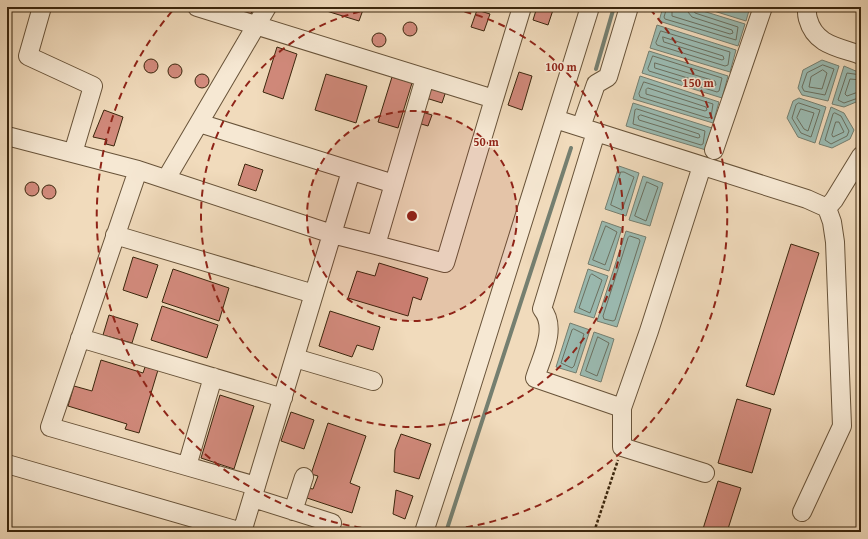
<svg xmlns="http://www.w3.org/2000/svg" width="868" height="539" viewBox="0 0 868 539" font-family="'Gentium Book Plus',serif">
<style>
.water{fill:#9bbbb2;stroke:#757f70}
.lines{fill:none;stroke-linecap:round;stroke-linejoin:round}
.shore{stroke:#6b7060;stroke-width:1}
.stream{stroke:#757f70;stroke-width:4}
.building{fill:#d28a7c;stroke:#3b260d}
.minor-casing{stroke:#685339;stroke-width:20}
.path{stroke:#3b260d;stroke-width:2.5;stroke-dasharray:3 2;stroke-linecap:butt}
.minor{stroke:#f6e8d3;stroke-width:18}
.ring{fill:none;stroke:#8f2418;stroke-width:2;stroke-dasharray:7 5}
.centre{fill:#8f2418;stroke:#f6e8d3;stroke-width:2}
.ring-label{font-size:12px;text-anchor:middle;font-weight:bold;fill:#8f2418;stroke:#f6e8d3;stroke-width:3;stroke-linejoin:round;paint-order:stroke}
</style>
<rect width="100%" height="100%" fill="#f1dbbc"/>
<filter id="stains"><feTurbulence type="fractalNoise" baseFrequency=".005" numOctaves="4"/><feColorMatrix values="0 0 0 0 .2 0 0 0 0 .09 0 0 0 0 .02 0 0 0 .5 -.17"/></filter>
<radialGradient id="worn" r=".72"><stop offset=".6" stop-color="#630" stop-opacity="0"/><stop offset="1" stop-color="#630" stop-opacity=".3"/></radialGradient>
<path class="water" d="M663 7H690L745 24 738 46 659 21Z
M701 7H750L746 21Z
M657 25 736 50 730 72 650 48Z
M649 51 728 76 722 98 642 73Z
M822 60 839 66 828 101 802 95 798 88 803 70Z
M844 66 858 72 861 70V100L844 107 832 104Z
M640 76 719 102 713 123 633 99Z
M799 98 826 107 815 143 798 137 787 118 793 101Z
M633 103 712 128 706 150 626 126Z
M831 107 844 113 854 130 850 139 832 148 819 144Z
M619 166 639 173 626 216 605 209Z
M643 176 663 183 650 226 629 220Z
M602 221 622 228 609 271 588 264Z
M626 231 646 237 617 327 597 321Z
M588 269 608 276 594 318 574 312Z
M570 323 590 330 576 373 556 367Z
M594 332 614 339 601 382 580 375Z"/>
<g class="lines">
<path class="shore" d="M667 7 664 17 665 19 736 40 738 27 695 13 692 7
M672 7V16L730 34 733 33 732 30 692 17 688 12 687 7
M661 31 730 52 728 65 725 66 657 45 656 43Z
M663 37 723 56 724 59 722 60 664 42Z
M653 56 722 78 719 91 717 92 649 71 648 69Z
M655 63 715 81 716 85 714 86 655 68Z
M823 65 834 69 825 95 804 91 802 87 807 73Z
M823 70 827 73 822 89 809 87 811 77Z
M861 75 847 73 838 100 844 103 861 97
M861 80 850 79 845 94 847 96 861 91
M644 82 713 104 711 117 708 118 640 97 639 94Z
M648 88 706 107 707 110 705 111 646 94V90Z
M799 103 820 110 811 137 801 133 792 118 796 105Z
M637 109 705 131 703 144 701 145 633 124 635 110Z
M801 109 814 113 808 131 804 129 797 118Z
M835 113 841 116 849 131 847 136 831 144 825 140 833 114Z
M641 115 699 134 700 137 698 138 639 120 638 117Z
M836 122H839L844 132 833 137 832 135Z
M621 172H624L634 177 622 210 611 205Z
M647 182 658 187 646 221 635 216Z
M606 226 617 232 605 265 593 260Z
M630 236 639 239 640 241 615 320 613 321 604 319 603 316 628 238Z
M592 274 602 280 590 313 579 308 590 276Z
M574 329 584 334 574 366 572 368 561 363 572 330Z
M598 337 609 343 597 376 586 371Z"/>
<path class="stream" d="M596 69 614 7
M446 532 571 148"/>
</g>
<path class="building" d="M228 7H253L251 14Z
M320 7H364L359 21 320 9Z
M537 7H554L548 25 533 20Z
M477 10 490 14 484 31 471 27Z
M403 29a7 7 0 1 1 14 0a7 7 0 1 1-14 0Z
M372 40a7 7 0 1 1 14 0a7 7 0 1 1-14 0Z
M277 47 297 54 283 99 263 92Z
M144 66a7 7 0 1 1 14 0a7 7 0 1 1-14 0Z
M168 71a7 7 0 1 1 14 0a7 7 0 1 1-14 0Z
M519 72 532 76 522 110 508 105Z
M195 81a7 7 0 1 1 14 0a7 7 0 1 1-14 0Z
M326 74 367 86 356 123 315 110Z
M392 77 412 83 398 128 378 122Z
M431 86 446 91 442 103 426 98Z
M104 110 123 117 114 146 106 144 107 140 93 137Z
M422 112 432 115 428 126 418 123Z
M245 164 263 170 256 191 238 185Z
M25 189a7 7 0 1 1 14 0a7 7 0 1 1-14 0Z
M42 192a7 7 0 1 1 14 0a7 7 0 1 1-14 0Z
M791 244 819 253 774 395 746 386Z
M133 257 158 265 147 298 123 290Z
M379 263 428 278 421 300 413 297 408 316 348 298 357 271 375 276Z
M173 269 229 288 219 321 162 302Z
M162 306 218 325 207 358 151 340Z
M330 311 380 327 373 350 357 345 352 357 319 346Z
M109 315 138 324 132 343 103 335Z
M101 360 143 373 145 367 158 370 139 433 125 429 127 424 68 406 74 386 92 391Z
M220 395 254 406 234 469 201 458Z
M737 399 771 409 752 473 718 463Z
M291 412 314 420 304 449 281 441Z
M328 423 366 436 350 483 360 487 352 513 304 497 308 488 313 489 318 476 311 474Z
M401 434 431 444 419 479 394 472 395 450Z
M718 481 741 488 727 532H702Z
M396 490 413 496 405 519 393 514Z"/>
<g class="lines">
<g class="minor-casing">
<path id="minor" d="M42 7 28 56 93 86 73 153
M197 7 494 99 522 7
M808 7C806 12 807 15 808 19 815 45 838 47 861 55
M425 78 376 245 445 263 494 99
M555 119 807 199 827 208 832 222 835 242 842 426 802 512
M199 123 394 184
M581 127 596 84 608 77 629 7
M596 132 542 309C558 328 541 358 535 378L622 408 649 331 702 166
M7 136 138 170 332 234 242 532
M714 150 763 7
M138 170 50 427 256 486
M351 171 332 234 376 245
M166 179 267 7
M827 208 834 200 861 156
M115 235 314 294
M80 338 283 398
M295 358 373 381
M622 408V447L705 473
M7 464 242 532
M187 466 213 377
M253 498 332 523
M293 511 304 477
M424 532 462 416 590 7"/>
</g>
<path class="path" d="M594 532 618 460"/>
<use href="#minor" class="minor"/>
</g>
<circle cx="412" cy="216" r="105" fill="#8f2418" fill-opacity=".12"/>
<g class="ring">
<circle cx="412" cy="216" r="105"/>
<path d="M441 7A211 211 0 1 1 383 7"/>
<path d="M409 532A316 316 0 0 1 174 9M650 9A316 316 0 0 1 415 532"/>
</g>
<circle cx="412" cy="216" r="6" class="centre"/>
<g class="ring-label">
<text x="561" y="71">100 m</text>
<text x="698" y="87">150 m</text>
<text x="486" y="146">50 m</text>
</g>
<rect width="868" height="539" fill="none" stroke="#f1dbbc" stroke-width="24"/>
<rect x="8" y="8" width="852" height="523" fill="none" stroke="#3b260d" stroke-width="2"/>
<rect x="12" y="12" width="844" height="515" fill="none" stroke="#3b260d"/>
<rect width="100%" height="100%" filter="url(#stains)"/>
<rect width="100%" height="100%" fill="url(#worn)"/>
</svg>
